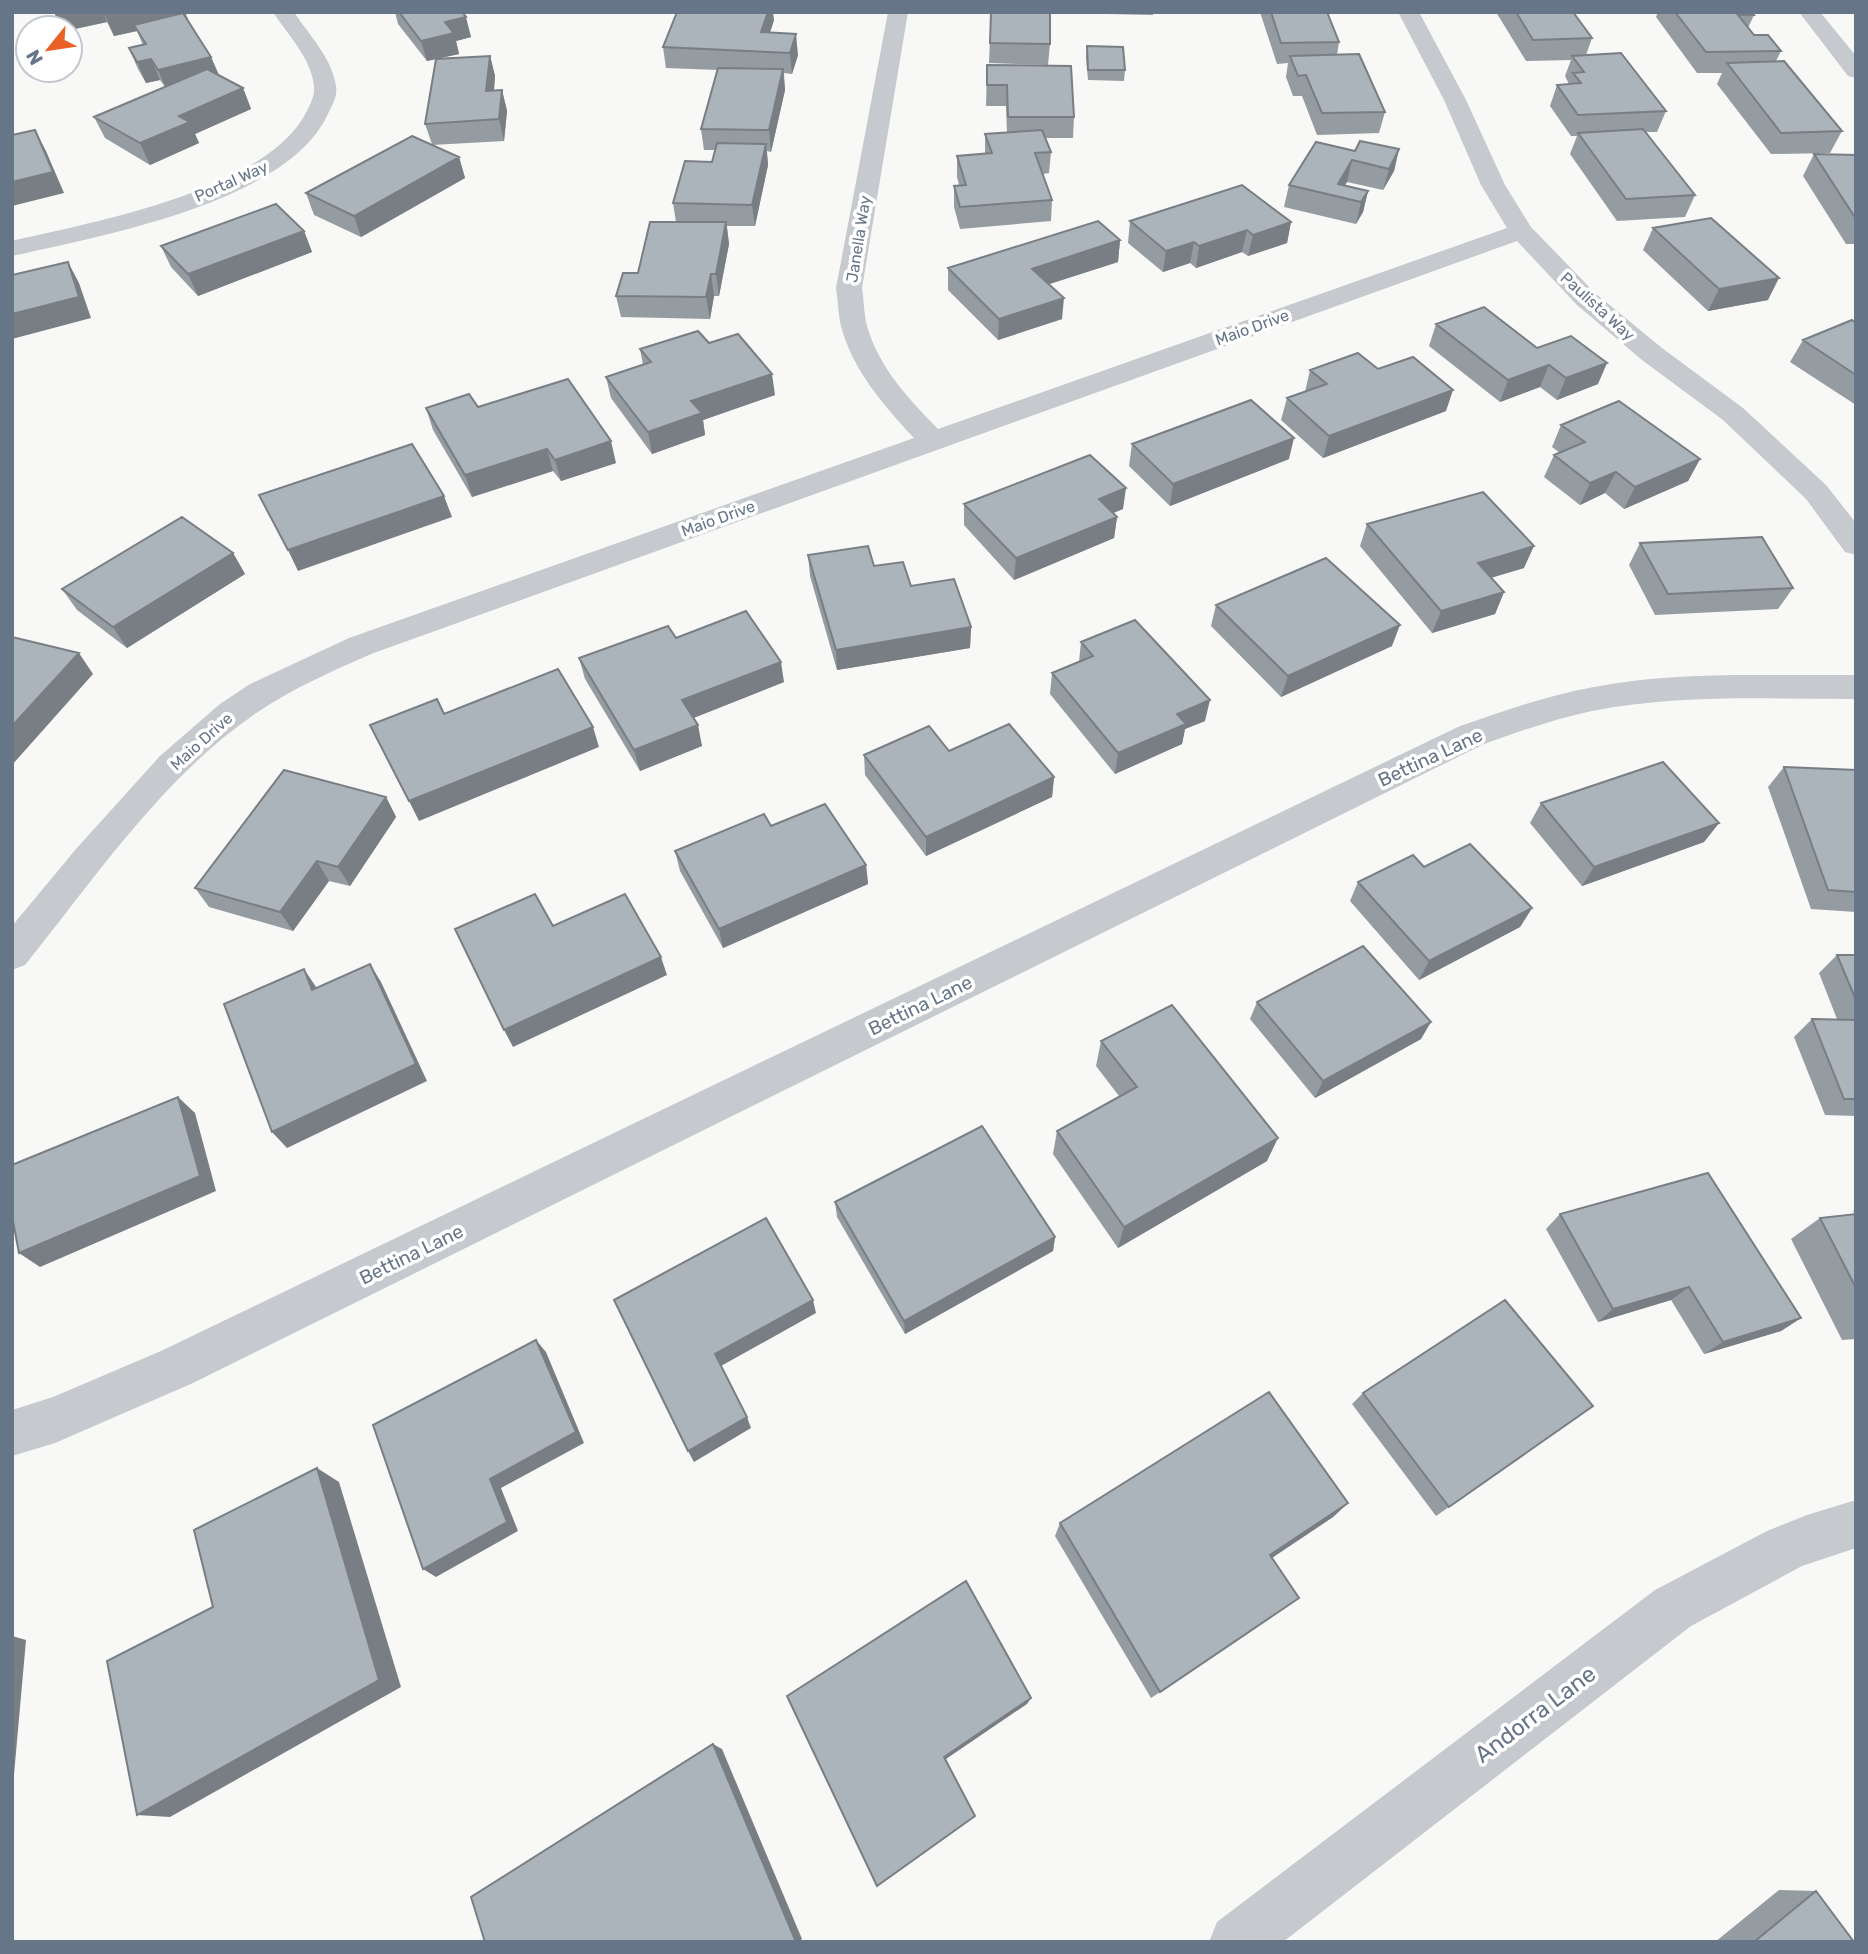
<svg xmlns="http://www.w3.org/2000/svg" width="1868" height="1954" viewBox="0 0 1868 1954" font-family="Rubik,sans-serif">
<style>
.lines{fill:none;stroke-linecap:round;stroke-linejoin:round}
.street{fill:#c6c9cd;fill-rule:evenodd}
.wall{fill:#949ba1}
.shaded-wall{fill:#787e83}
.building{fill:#acb4bb;stroke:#787e83;stroke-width:2}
.labels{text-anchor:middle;stroke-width:7;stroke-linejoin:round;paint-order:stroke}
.far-street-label{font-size:16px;fill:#667688;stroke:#fff}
.street-label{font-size:19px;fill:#667688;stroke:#fff}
.near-street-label{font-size:23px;fill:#667688;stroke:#fff}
</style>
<rect width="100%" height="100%" fill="#f8f8f6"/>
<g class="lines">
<path class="street" d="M273 12H294C309 35 332 58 336 86 338 97 331 107 327 116 285 203 100 236 12 256V241C94 222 267 191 307 111 311 103 315 95 314 86 311 58 288 35 273 12Z
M888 12H908L862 288C864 301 864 314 867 326 879 368 909 399 938 429L1507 228 1481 185 1444 100 1398 12H1419L1466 100 1505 185 1531 227 1595 293 1662 348 1743 408 1826 485 1856 523V555L1845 552 1806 499 1723 420 1642 360 1577 305 1517 241 371 654C333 671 293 688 258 712 163 776 96 877 25 965L12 970V926L76 849 160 756 220 704 250 684 349 638 914 438C884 406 852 369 841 326 838 313 838 300 836 288Z
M1799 12H1820L1856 56V78L1848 76Z
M1733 675H1856V699C1768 699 1679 694 1592 711 1555 719 1520 731 1484 744L193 1383 55 1443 12 1456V1410L53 1397 161 1351 1460 726C1504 711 1548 695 1594 687 1640 678 1686 676 1733 675Z
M1856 1500V1548L1802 1566 1691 1626 1283 1942H1209L1217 1922 1655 1590 1767 1531 1807 1515Z"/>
</g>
<path class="wall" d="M54 12H185L187 20 211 57 219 75 243 88 251 109 195 134 199 143 150 165 105 138 94 117 165 87 160 80 146 83 138 69 129 48 143 45 137 31 114 36 107 22 70 30V28H61Z
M395 12H462L471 37 456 41 459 54 440 58 490 56 495 76 494 91 502 90 507 111 504 141 432 145 459 157 465 178 361 237 314 215 306 193 432 144 425 124 436 59 427 61 398 24Z
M991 12 1050 44 1048 65 989 63Z
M1106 12H1153V15L1106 14Z
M1260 12H1327L1339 42 1337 55 1385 112 1379 133 1317 135 1302 96H1293L1286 77 1288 63 1277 64Z
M1496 12H1573L1592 38 1586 55 1666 111 1657 132H1646L1695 195 1685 217 1617 221 1570 154 1577 136H1571L1550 106 1557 85 1569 84 1565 76 1571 60 1526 61Z
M1658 12H1752L1754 15 1748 28 1754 35 1781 51 1776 61 1842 131 1830 153 1771 154 1717 84 1722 73H1697L1656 17Z
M774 20 770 33 798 55 792 74 784 73 785 90 771 152 767 151 768 165 755 226H727L729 244 719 296H714L710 319 621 317 616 296 638 273 676 222 673 203 712 162 715 150H704L701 129 718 70 666 68 663 47Z
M1087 46 1125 70 1124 81 1088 80 1086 57Z
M987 65 1074 117 1073 138H1045L1051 152 1049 173 1043 174 1052 200 1051 221 960 229 954 207V186L959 185 957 177V156L985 154V134L1007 133 1006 106H986Z
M1399 149 1394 171 1383 190 1347 182 1345 185 1368 191 1363 212 1356 224 1284 207 1289 185 1355 151Z
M1814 154 1856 155V244H1846L1803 176Z
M1130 221 1291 222 1287 243 1248 256 1242 252 1196 268 1190 263 1163 272 1128 243Z
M1653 228 1768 300 1708 311 1643 250Z
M304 231 312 252 198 296 171 267 161 246Z
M1120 240 1118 262 1049 284 1062 319 998 340 948 290V268Z
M1856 323V405L1790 362 1803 340Z
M1436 324 1537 348 1598 384 1557 400 1540 387 1500 402 1429 346Z
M709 343 775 395 703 420 705 435 652 454 611 398 606 377 643 365 640 349Z
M1310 370 1446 411 1323 458 1281 420 1287 398 1305 392Z
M478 407 616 463 561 481 553 471 472 497 433 430 426 408Z
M1561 425 1700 459 1688 481 1624 509 1605 493 1580 505 1544 477 1554 455 1560 453 1552 447Z
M1132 444 1289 459 1170 506 1129 466Z
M964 504 1123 509 1113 513 1117 517 1114 538 1014 580 964 525Z
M1367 524 1524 568 1491 578 1504 592 1495 614 1432 633 1360 546Z
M1640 543 1793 588 1778 609 1655 615 1629 565Z
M233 553 245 574 127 648 77 610 62 589Z
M808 555 874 566 911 586 971 627 970 648 837 670 810 576Z
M1216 605 1392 646 1281 697 1211 626Z
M676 638 784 682 693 718 702 746 640 771 585 679 579 658Z
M1081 642 1205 721 1185 729 1182 744 1115 774 1050 694 1052 673 1079 662Z
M949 751 1054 777 1052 797 926 856 865 775 864 755Z
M1784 767 1856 770V912L1811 909 1768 787Z
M386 797 396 817 350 886 329 881 293 931 209 907 195 888Z
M1541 803 1719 823 1704 842 1582 886 1530 823Z
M771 826 866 865 868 884 723 948 680 871 675 851Z
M1424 867 1532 908 1520 927 1419 980 1350 901 1358 882Z
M1837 955H1856V1116L1825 1115 1794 1037 1812 1019H1837L1819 973Z
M1257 1002 1421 1039 1315 1098 1250 1019Z
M1101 1041 1267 1161 1118 1248 1053 1154 1057 1131 1119 1096 1096 1066Z
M835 1202 1055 1237 1053 1251 905 1334 837 1217Z
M1856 1209V1339L1842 1340 1791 1239 1820 1218 1855 1214 1853 1211Z
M1560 1214 1801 1318 1781 1331 1704 1354 1671 1300 1598 1322 1546 1229Z
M1363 1393 1593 1406 1436 1516 1352 1404Z
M1348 1503 1333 1517 1272 1558 1285 1608 1151 1698 1055 1536 1060 1523Z
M1779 1890 1816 1891 1854 1942H1715Z"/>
<path class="shaded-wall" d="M54 12H103L107 22 70 30V28H61Z
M118 12H185L188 19 138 30 134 25 137 31 114 36 105 15Z
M768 12H773L774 20 763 53 761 32Z
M466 17 471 37 456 41 459 54 427 61 421 41 445 22Z
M796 34 798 55 792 74 790 53Z
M490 56 495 76 492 112 486 91Z
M211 57 220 78 167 91 158 70Z
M151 59 160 80 146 83 137 62Z
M783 69 785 90 771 152 769 130Z
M243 88 251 109 195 134 199 143 150 165 140 143 179 116Z
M502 90 507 111 504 141 499 119Z
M35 130 46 151 64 193 12 206V182Z
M766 144 768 165 755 226 752 205Z
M1399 149 1394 171 1383 190 1389 169Z
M459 157 465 178 361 237 354 216Z
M1352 160 1347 182 1338 197V184Z
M1368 191 1363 212 1356 224 1361 202Z
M726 222 729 244 719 296 716 274Z
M1291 222 1287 243 1248 256 1253 235Z
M1247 230 1242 252 1196 268 1199 246Z
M304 231 312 252 198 296 188 274Z
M1120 240 1118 262 1031 290 1032 269Z
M1194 242 1190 263 1163 272 1166 251Z
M68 262 79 283 91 318 12 339V314Z
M711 274 714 296 710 319 706 297Z
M1779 278 1768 300 1708 311 1719 289Z
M1064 298 1062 319 998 340 999 319Z
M1607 363 1598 384 1557 400 1566 378Z
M1549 365 1540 387 1500 402 1508 380Z
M772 374 775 395 703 420 705 435 652 454 648 432 691 401Z
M1453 390 1446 411 1323 458 1329 436Z
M1294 438 1289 459 1170 506 1173 484Z
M611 441 616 463 561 481 555 460Z
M547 449 553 471 472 497 465 475Z
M1700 459 1688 481 1624 509 1635 487Z
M1616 472 1605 493 1580 505 1590 483Z
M1126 488 1123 509 1096 520 1099 499Z
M444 496 452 517 298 571 288 550Z
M1117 517 1114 538 1014 580 1016 558Z
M1534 546 1524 568 1469 584 1478 563Z
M233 553 245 574 127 648 113 627Z
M1504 592 1495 614 1432 633 1441 611Z
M1400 625 1392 646 1281 697 1288 676Z
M971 627 970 648 837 670 836 650Z
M79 653 93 674 12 765V726Z
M781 662 784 682 686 721 682 700Z
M1210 700 1205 721 1185 729 1182 744 1115 774 1118 753 1177 714Z
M698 725 702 746 640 771 634 750Z
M593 727 599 747 419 821 409 801Z
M1054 777 1052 797 926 856V837Z
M386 797 396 817 350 886 338 867Z
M1719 823 1704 842 1582 886 1594 867Z
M317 861 329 881 293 931 280 912Z
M866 865 868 884 723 948 719 929Z
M1532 908 1520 927 1419 980 1429 961Z
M661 957 667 975 513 1047 504 1030Z
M370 964 381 982 427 1081 287 1148 272 1132Z
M304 969 316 987 325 1008 312 990Z
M1431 1022 1421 1039 1315 1098 1323 1081Z
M178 1097 195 1113 216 1191 40 1267 19 1253Z
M1278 1138 1267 1161 1118 1248 1124 1227Z
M1055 1237 1053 1251 905 1334 904 1321Z
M1689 1287 1671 1300 1598 1322 1613 1309Z
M813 1300 816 1313 721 1366 715 1354Z
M1801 1318 1781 1331 1704 1354 1723 1342Z
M536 1340 546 1352 584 1443 501 1488 518 1531 436 1577 423 1569 490 1479Z
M747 1417 751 1428 694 1462 688 1451Z
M317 1468 339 1482 401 1687 170 1817 137 1815Z
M1348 1503 1333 1517 1258 1567 1270 1555Z
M1299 1598 1285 1608 1151 1698 1160 1692Z
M12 1636 26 1640 12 1797Z
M1031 1698 1027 1704 943 1761 944 1757Z
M713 1744 722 1749 802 1939 798 1942H796Z"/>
<path class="building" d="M103 12H118L105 15Z
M399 12H462L466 17 445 22 454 33 421 41Z
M677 12H768L761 32 796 34 790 53 663 47Z
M991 12H1050V44L990 43Z
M1271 12H1327L1339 42 1281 43Z
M1516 12H1573L1592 38 1533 40Z
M1675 12H1752L1754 15H1738L1754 35H1768L1781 51 1706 52Z
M183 13 211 57 158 70 151 59 137 62 129 48 146 44 134 25Z
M1087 46 1123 47 1125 70H1088Z
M1621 53 1666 111 1578 115 1557 85 1581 83 1573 73 1584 72 1572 56Z
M1359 54 1385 112 1322 113 1306 75 1298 76 1290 56Z
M490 56 486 91 502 90 499 119 425 124 436 59Z
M1784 61 1842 131 1781 133 1727 63Z
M987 65 1071 66 1074 117H1008L1007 85H987Z
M718 68 783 69 769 130 701 129Z
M207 69 243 88 179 116 190 122 140 143 94 117Z
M1643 129 1695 195 1626 199 1578 133Z
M35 130 53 172 12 182V135Z
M1042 130 1051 152 1035 153 1052 200 960 207 954 186 966 185 957 156 992 153 985 134Z
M412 136 459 157 354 216 306 193Z
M1360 141 1399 149 1389 169 1352 160 1338 184 1368 191 1361 202 1289 185 1316 142 1355 151Z
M717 143 766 144 752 205 673 203 685 161 712 162Z
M1814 154 1856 155V219Z
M1242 185 1291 222 1253 235 1247 230 1199 246 1194 242 1166 251 1130 221Z
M276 204 304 231 188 274 161 246Z
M1711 218 1779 278 1719 289 1653 228Z
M1098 221 1120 240 1032 269 1064 298 999 319 948 268Z
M650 222H726L716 274H711L706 297 616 296 623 273H638Z
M68 262 79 297 12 314V275Z
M1484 307 1537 348 1571 336 1607 363 1566 378 1549 365 1508 380 1436 324Z
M1852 320 1856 323V375L1803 340Z
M698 331 709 343 738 334 772 374 691 401 702 413 648 432 606 377 651 362 640 349Z
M1358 353 1378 369 1413 357 1453 390 1329 436 1287 398 1327 384 1310 370Z
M568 379 611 441 555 460 547 449 465 475 426 408 469 394 478 407Z
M1251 400 1294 438 1173 484 1132 444Z
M1619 401 1700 459 1635 487 1616 472 1590 483 1554 455 1585 442 1561 425Z
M412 444 444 496 288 550 259 495Z
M1090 455 1126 488 1099 499 1117 517 1016 558 964 504Z
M1483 492 1534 546 1478 563 1504 592 1441 611 1367 524Z
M182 517 233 553 113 627 62 589Z
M1762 537 1793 588 1668 594 1640 543Z
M868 546 874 566 903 562 911 586 954 579 971 627 836 650 808 555Z
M1326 558 1400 625 1288 676 1216 605Z
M746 611 781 662 682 700 698 725 634 750 579 658 668 626 676 638Z
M1135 620 1210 700 1177 714 1186 724 1118 753 1052 673 1093 656 1081 642Z
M12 637 79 653 12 726Z
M558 669 593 727 409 801 370 725 437 699 444 714Z
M1009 724 1054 777 926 837 864 755 929 726 949 751Z
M1663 762 1719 823 1594 867 1541 803Z
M1784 767 1856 770V892L1828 890Z
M284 770 386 797 338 867 317 861 280 912 195 888Z
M825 804 866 865 719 929 675 851 764 814 771 826Z
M1470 844 1532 908 1429 961 1358 882 1413 855 1424 867Z
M535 894 553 926 625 894 661 957 504 1030 455 929Z
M1363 946 1431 1022 1323 1081 1257 1002Z
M1837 955H1856V1000Z
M370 964 416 1064 272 1132 224 1004 304 969 312 990Z
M1172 1005 1278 1138 1124 1227 1057 1131 1137 1087 1101 1041Z
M1812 1019 1856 1020V1099H1844Z
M178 1097 200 1176 19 1253 12 1216V1165Z
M982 1126 1055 1237 904 1321 835 1202Z
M1708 1173 1801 1318 1723 1342 1689 1287 1613 1309 1560 1214Z
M1856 1214V1288L1820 1218Z
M766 1218 813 1300 715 1354 747 1417 688 1451 614 1300Z
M1505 1300 1593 1406 1449 1507 1363 1393Z
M536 1340 576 1432 490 1479 507 1522 423 1569 373 1425Z
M1269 1392 1348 1503 1270 1555 1299 1598 1160 1692 1060 1523Z
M317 1468 379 1680 137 1815 107 1661 213 1607 194 1530Z
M966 1581 1031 1698 944 1757 975 1816 877 1886 787 1696Z
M713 1744 796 1942H485L471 1897Z
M1816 1891 1854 1942H1754Z"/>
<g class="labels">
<g class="far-street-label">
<text transform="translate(231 181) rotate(-24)" y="6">Portal Way</text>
<text transform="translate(858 239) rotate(-81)" y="6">Janella Way</text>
<text transform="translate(1598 306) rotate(42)" y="6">Paulista Way</text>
<text transform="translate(1252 327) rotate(-20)" y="6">Maio Drive</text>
<text transform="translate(718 518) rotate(-20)" y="6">Maio Drive</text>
<text transform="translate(201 741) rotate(-42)" y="6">Maio Drive</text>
</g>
<g class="street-label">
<text transform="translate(1430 757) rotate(-25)" y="7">Bettina Lane</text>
<text transform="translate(920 1005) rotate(-26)" y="7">Bettina Lane</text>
<text transform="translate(411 1254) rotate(-26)" y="7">Bettina Lane</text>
</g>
<g class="near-street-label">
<text transform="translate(1535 1714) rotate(-37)" y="8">Andorra Lane</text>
</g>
</g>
<rect width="1868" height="1954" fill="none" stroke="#667688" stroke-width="28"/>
<g transform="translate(49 49) rotate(240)"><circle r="33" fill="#ffffff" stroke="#c2c8cf" stroke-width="2"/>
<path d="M0-5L12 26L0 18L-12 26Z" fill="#e96125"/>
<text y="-10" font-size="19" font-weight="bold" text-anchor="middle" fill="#667688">N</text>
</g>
</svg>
